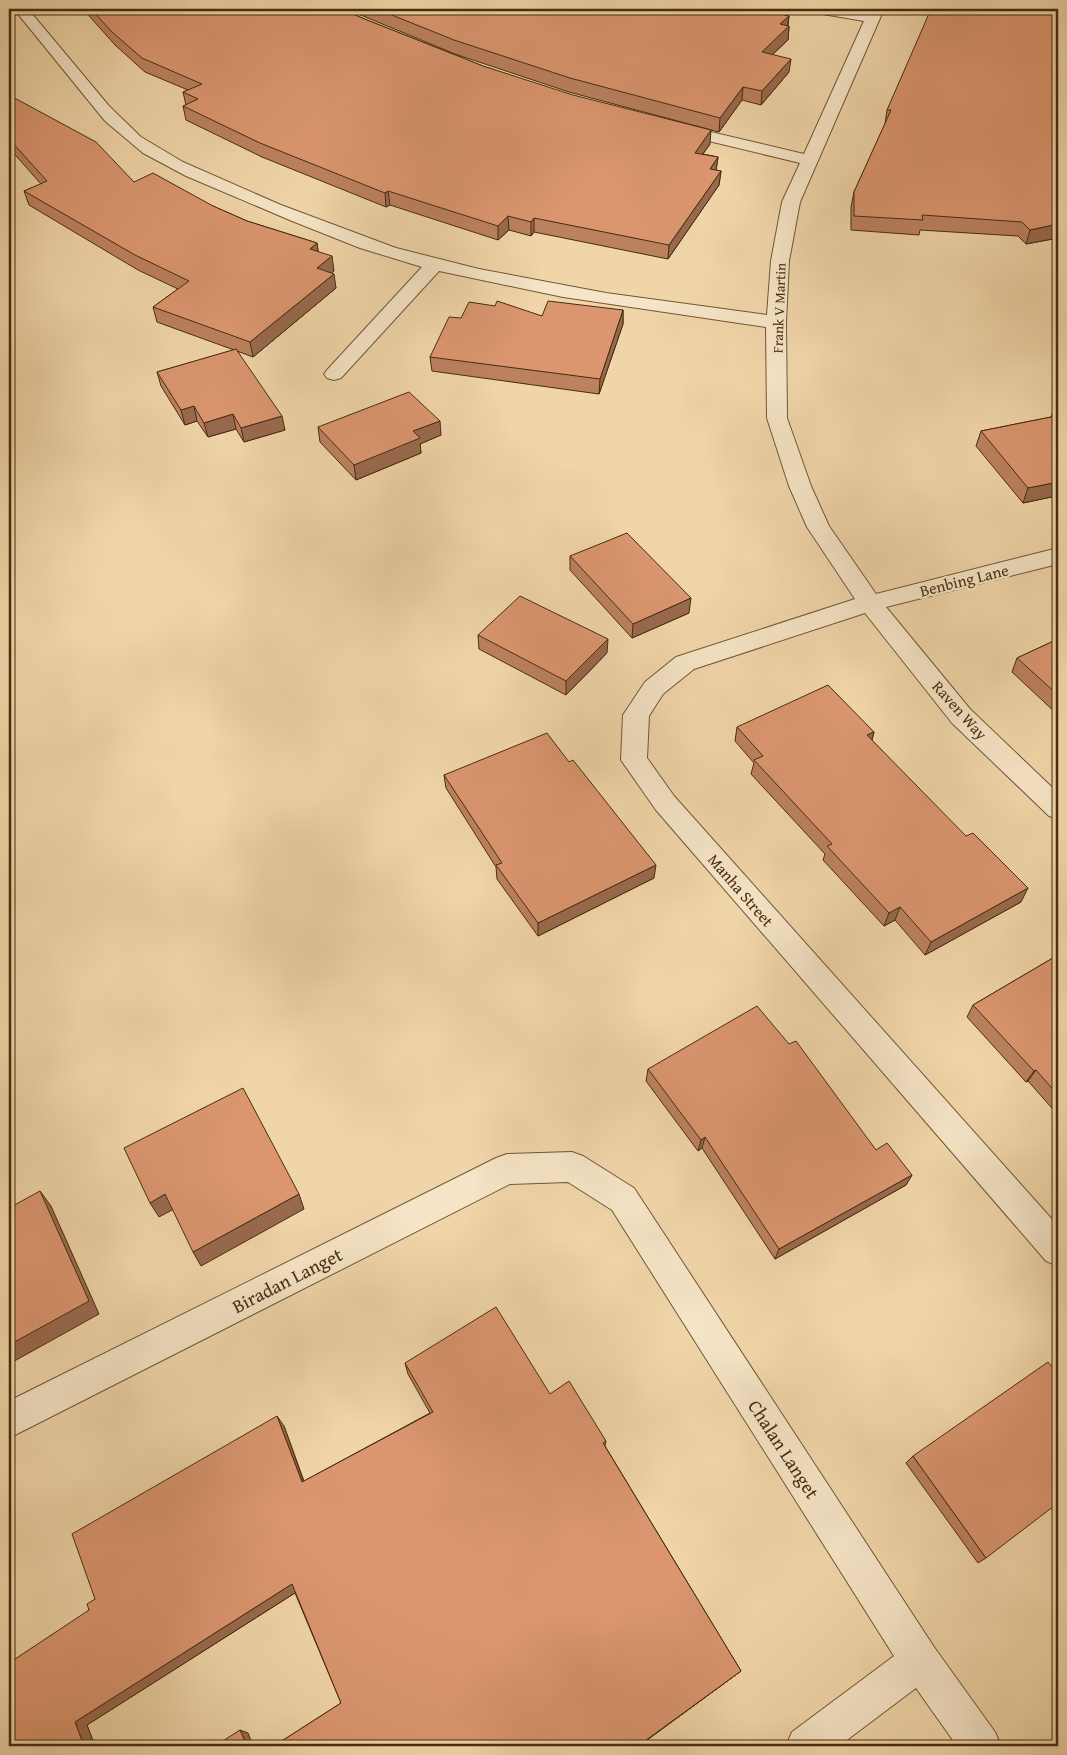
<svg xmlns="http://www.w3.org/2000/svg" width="1067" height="1755" viewBox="0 0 1067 1755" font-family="'Gentium Book Plus',serif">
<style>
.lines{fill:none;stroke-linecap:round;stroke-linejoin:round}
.minor-casing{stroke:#705735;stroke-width:2}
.minor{fill:#f5e4c6;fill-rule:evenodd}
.wall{fill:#bc815f;stroke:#462d0f}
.shaded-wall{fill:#99694e;stroke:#462d0f}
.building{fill:#db966f;stroke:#462d0f}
.labels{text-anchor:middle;stroke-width:4.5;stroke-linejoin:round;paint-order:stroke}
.far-street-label{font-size:14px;fill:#462d0f;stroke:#f5e4c6}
.street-label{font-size:16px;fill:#462d0f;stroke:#f5e4c6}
.near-street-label{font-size:19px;fill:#462d0f;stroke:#f5e4c6}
</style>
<rect width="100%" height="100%" fill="#f0d5a8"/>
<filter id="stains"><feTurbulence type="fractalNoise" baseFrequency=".004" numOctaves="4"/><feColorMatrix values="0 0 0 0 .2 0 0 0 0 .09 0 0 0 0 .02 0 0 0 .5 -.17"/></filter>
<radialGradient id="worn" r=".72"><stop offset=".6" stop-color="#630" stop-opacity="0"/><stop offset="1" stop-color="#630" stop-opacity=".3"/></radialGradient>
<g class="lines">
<g class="minor-casing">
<path id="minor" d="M14 9H28L109 106 141 137 183 162 281 205 396 248 479 269 606 293 767 315 771 261 782 202 800 163 667 131 665 128 673 123 804 154 864 21 817 13 810 9H842L868 13 870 9H884L800 202 789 261 786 322 787 418 811 486 829 526 876 594 1058 548V564L886 607 970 709 1058 793V819L1049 816 952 723 865 613 694 669 663 694 649 716 647 758 674 796 1058 1226V1266L1046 1261 656 810 621 760 623 715 645 682 676 657 855 599 807 527 789 486 767 418 766 327 563 297 439 271 341 378 334 380 327 378 324 374 327 370 422 267 360 248 292 221 186 176 143 153 105 121Z
M572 1152 583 1156 634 1188 934 1647 995 1732 1001 1746H957L916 1688 839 1746H786L792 1732 894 1656 612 1210 568 1182 510 1184 9 1438V1401L496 1158 507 1154Z"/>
</g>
<use href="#minor" class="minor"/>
</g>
<path class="wall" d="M83 9H341L367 20 483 66 710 144 703 154 718 157 716 170 721 171 719 185 668 259 534 232 531 236 509 230 498 240 390 205 386 207 262 157 186 120 183 106 186 105 183 92 188 90 145 72 115 45Z
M346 9H793L786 15 789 16 788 26H789L788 40 772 55 789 72 761 105 742 100 719 132 569 92 455 54Z
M1058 9V238L1026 244 1018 236 920 230 919 235 851 230V207L854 192 885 124 887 110Z
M9 95 134 182 213 206 247 221 317 243 318 251 334 271 331 273 336 288 253 357 237 351 285 430 244 442 236 429 208 437 197 421 185 425 161 386 157 372 234 350 157 322 153 307 178 289 138 270 29 205 24 191 41 184 9 148Z
M623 310V324L599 394 432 371 430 357 461 318 542 316Z
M1058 410V497L1057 498 1056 496 1023 503 976 446 981 431 1051 417 1053 412Z
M318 427 441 435 420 444 421 453 356 480 320 442Z
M570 556 689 613 632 638 570 570Z
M478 635 607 653 566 695 479 649Z
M1058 639V715L1012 672 1017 658Z
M737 727 874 732 872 740 1021 902 925 955 895 920 884 926 823 860 825 854 751 774 754 763 735 741Z
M569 762 654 878 538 936 497 879 496 867 446 788 444 775Z
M1058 955V1115L1028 1081 1026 1082 967 1017 973 1005Z
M648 1069 876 1150 912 1175 906 1185 775 1259 702 1148 698 1151 646 1081Z
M405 1363 550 1394 606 1441 605 1446 741 1671 639 1746H274L341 1703 295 1593 87 1725 95 1746H9L95 1599 284 1426 304 1481 430 1413 408 1374Z
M913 1456 986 1558 978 1563 906 1463Z"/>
<path class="shaded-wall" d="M781 9H793L774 26 776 13Z
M789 16 787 28 789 26 788 40 760 66 762 52 780 24Z
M791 59 789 72 761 105 762 91Z
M743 87 742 100 719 132 720 118Z
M711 130 710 144 694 166 695 153Z
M718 157 716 171 710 169Z
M721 171 719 185 668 259 669 245Z
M388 191 390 205 386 207 385 193Z
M508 216 509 230 498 240V226Z
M534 218V232L531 236V222Z
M1058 224V238L1026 244 1030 230Z
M317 243 319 258 310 249Z
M332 256 334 271 319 283 317 268Z
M334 274 336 288 253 357 250 342Z
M623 310V324L599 394 600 379Z
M194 406 197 421 185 425 181 410Z
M233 414 236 429 208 437 204 423Z
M282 416 285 430 244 442 241 428Z
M440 421 441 435 420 444 421 453 356 480 354 465 413 431Z
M1058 482V489L1056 496 1023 503 1028 488Z
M691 598 689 613 632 638 633 624Z
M608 639 607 653 566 695V681Z
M874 732 870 746 867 735Z
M656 865 654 878 538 936V923Z
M1028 888 1021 902 925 955 931 942Z
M900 907 895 920 884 926 889 913Z
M1036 1070 1028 1081 1026 1082 1034 1071Z
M705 1137 702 1148 698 1151 701 1140Z
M912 1175 906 1185 775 1259 779 1249Z
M40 1191 51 1206 99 1314 9 1364V1345Z
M165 1194 174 1209 159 1217 150 1203Z
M299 1194 304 1209 201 1266 193 1252Z
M277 1416 284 1426 307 1491 302 1482Z
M292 1584 298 1591 87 1725 95 1746H84L75 1722Z
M741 1671 639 1746H638Z
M240 1730 248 1733 253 1746H247Z"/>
<path class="building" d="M91 9H341L367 20 483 66 573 95 711 130 695 153 718 157 710 169 721 171 669 245 534 218 531 222 508 216 498 226 388 191 385 193 260 143 183 106 198 99 183 92 202 84 142 58 112 32Z
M377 9H781L776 13 789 16 780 24 789 26 762 52 791 59 762 91 743 87 720 118 570 78 454 40Z
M931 9H1058V224L1030 230 1022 222 922 215 923 220 854 216V192L891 110H887Z
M9 95 96 142 134 182 153 173 213 206 247 221 317 243 310 249 332 256 317 268 334 274 250 342 153 307 189 281 135 255 24 191 47 181 9 139Z
M497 301 542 316 548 301 623 310 600 379 430 357 449 317 461 318 469 302 495 306Z
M236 349 282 416 241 428 233 414 204 423 194 406 181 410 157 372Z
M409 392 440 421 413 431 420 438 354 465 318 427Z
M1058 410V482L1028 488 981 431 1056 416 1053 412Z
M627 533 691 598 633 624 570 556Z
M520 596 608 639 566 681 478 635Z
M1058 639V695L1017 658Z
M828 685 874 732 867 735 966 836 973 833 1028 888 931 942 900 907 889 913 827 846 832 844 754 760 763 756 737 727Z
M547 733 569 762 573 760 656 865 538 923 496 865 502 863 444 775Z
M1058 955V1095L1036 1070 1034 1071 973 1005Z
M757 1006 789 1044 796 1041 876 1150 887 1143 912 1175 779 1249 705 1137 701 1140 648 1069Z
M243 1088 299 1194 193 1252 165 1194 150 1203 124 1148Z
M40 1191 89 1301 9 1345V1208Z
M496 1307 550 1394 569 1381 606 1441 603 1443 741 1671 638 1746H274L341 1703 292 1584 75 1722 84 1746H9V1663L89 1610 87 1604 95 1599 72 1534 277 1416 302 1482 433 1412 405 1363Z
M1048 1362 1058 1374V1503L986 1558 913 1456Z
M240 1730 247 1746H215Z"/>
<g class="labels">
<g class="far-street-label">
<text transform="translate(779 308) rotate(-88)" y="5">Frank V Martin</text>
</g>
<g class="street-label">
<text transform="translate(964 580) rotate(-14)" y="6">Benbing Lane</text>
<text transform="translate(960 710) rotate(48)" y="6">Raven Way</text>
<text transform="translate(741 890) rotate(49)" y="6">Manha Street</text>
</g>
<g class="near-street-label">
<text transform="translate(287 1280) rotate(-27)" y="7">Biradan Langet</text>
<text transform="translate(784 1449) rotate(57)" y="7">Chalan Langet</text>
</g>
</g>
<rect width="1067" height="1755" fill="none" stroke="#f0d5a8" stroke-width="30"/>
<rect x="10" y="10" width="1047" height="1735" fill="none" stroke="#462d0f" stroke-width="2.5"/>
<rect x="15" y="15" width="1037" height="1725" fill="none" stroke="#462d0f"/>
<rect width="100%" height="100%" filter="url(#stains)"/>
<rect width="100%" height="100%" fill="url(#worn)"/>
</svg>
